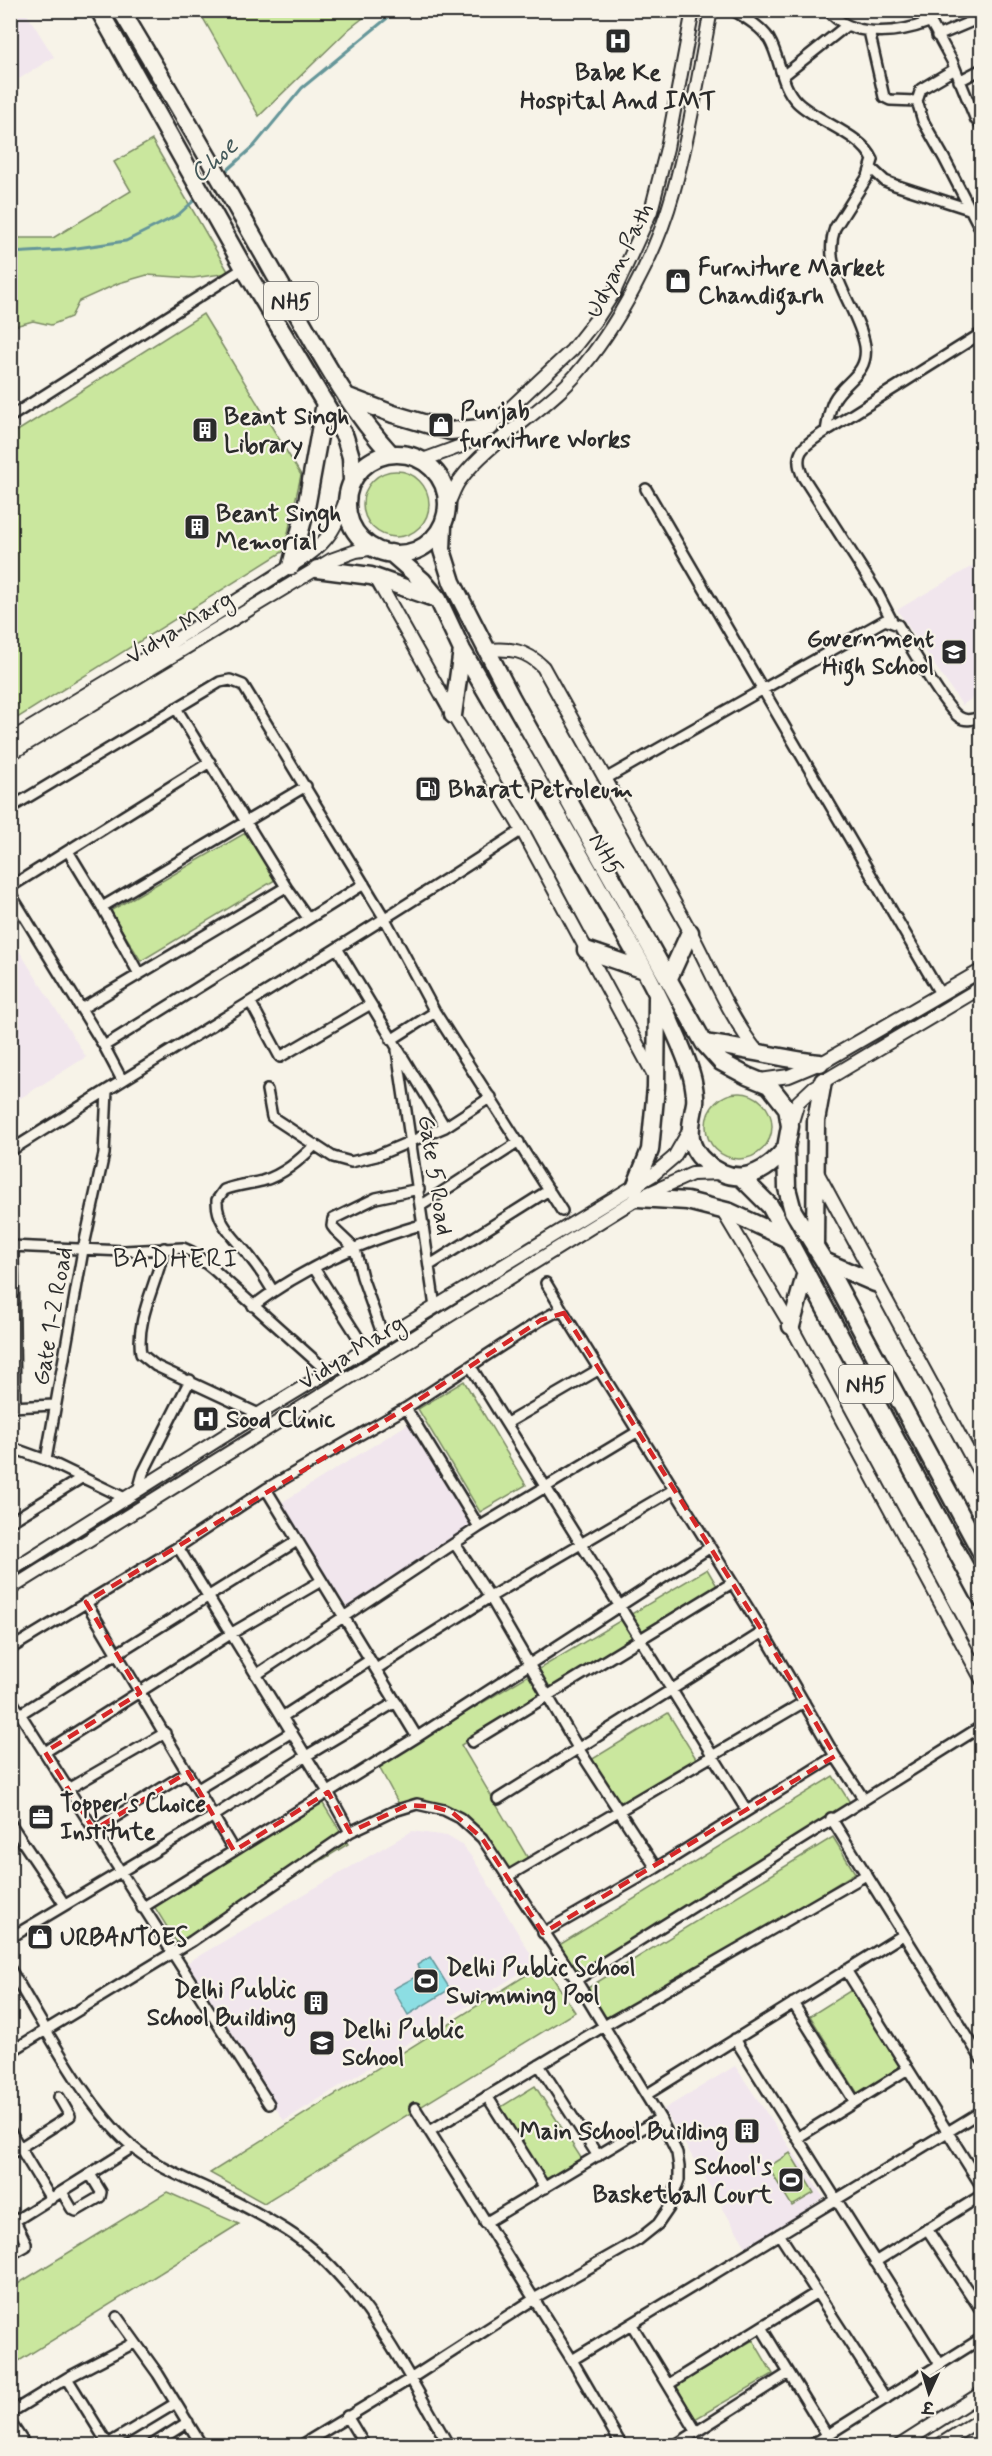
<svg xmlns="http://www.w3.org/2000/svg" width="992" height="2456" viewBox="0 0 992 2456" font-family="Mynerve,'Playpen Sans Deva',sans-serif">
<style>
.built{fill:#f1e6ed}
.green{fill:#cae79e;stroke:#7a8964;stroke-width:1.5}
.water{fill:#8cdee3;stroke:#659699;stroke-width:1.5}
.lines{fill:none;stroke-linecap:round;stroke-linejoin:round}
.stream{stroke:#659699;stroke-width:3}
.street-casing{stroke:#2b2b2b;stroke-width:14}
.secondary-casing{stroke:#2b2b2b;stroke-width:16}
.highway-casing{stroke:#2b2b2b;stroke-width:21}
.street{stroke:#f7f3e8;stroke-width:9}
.secondary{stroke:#f7f3e8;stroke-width:12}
.highway{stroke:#f7f3e8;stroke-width:16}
.marked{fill:none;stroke:#d62828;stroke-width:4.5;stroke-dasharray:12 8;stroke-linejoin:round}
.labels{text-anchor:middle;stroke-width:4.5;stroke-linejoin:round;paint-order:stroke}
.shield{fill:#f7f3e8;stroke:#686764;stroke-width:1.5}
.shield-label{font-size:22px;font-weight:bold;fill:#2b2b2b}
.poi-label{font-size:24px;font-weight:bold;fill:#2b2b2b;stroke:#f7f3e8;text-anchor:start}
.street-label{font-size:24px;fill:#2b2b2b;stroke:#f7f3e8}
.water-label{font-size:26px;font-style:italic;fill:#435859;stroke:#f7f3e8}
.quarter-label{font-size:27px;letter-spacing:1.5px;fill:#2b2b2b;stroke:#f7f3e8}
</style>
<rect width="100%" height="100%" fill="#f7f3e8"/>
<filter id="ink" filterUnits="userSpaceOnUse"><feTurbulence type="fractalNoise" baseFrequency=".0167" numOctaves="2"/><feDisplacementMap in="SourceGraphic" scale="12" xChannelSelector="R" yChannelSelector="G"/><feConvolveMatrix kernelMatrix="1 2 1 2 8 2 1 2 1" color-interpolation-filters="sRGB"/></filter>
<g filter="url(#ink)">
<path class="built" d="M11 10 25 11 54 57 11 84Z
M981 561V693L962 705 897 610Z
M11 938 86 1057 11 1104H10Z
M408 1424 474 1529 347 1608 281 1503Z
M412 1831 447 1836 462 1845 474 1860 536 1963 284 2121 185 1964Z
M735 2066 824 2198 747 2249 664 2109Z"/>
<path class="green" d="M199 11H372L349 29 259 116Z
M152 140 229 273 193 278 147 275 119 283 79 301 71 317 51 325 33 321 11 327 10 238H53L131 191 114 162Z
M203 314 301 475 284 551 11 722V435Z
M363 504a33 33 0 1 1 66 0a33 33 0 1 1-66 0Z
M247 832 275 880 141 961 110 911Z
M706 1126a33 33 0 1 1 66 0a33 33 0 1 1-66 0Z
M464 1381 526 1485 480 1512 418 1409Z
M707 1569 717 1586 461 1745 532 1865 512 1876C475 1824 472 1799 401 1808L378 1765Z
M668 1713 697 1760 620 1807 591 1760Z
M833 1776 851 1804 574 1975 556 1947Z
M322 1802 348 1844 180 1948 154 1906Z
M833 1837 855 1873 608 2025 586 1989Z
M544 1964 575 2012 264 2203 210 2173Z
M853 1989 901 2067 858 2094 810 2016Z
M535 2086 585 2164 546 2189 496 2110Z
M790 2153 814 2193 792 2206 768 2167Z
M167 2192 239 2224 11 2366V2288Z
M753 2340 773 2374 695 2419 676 2385Z"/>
<path class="water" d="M430 1957 450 1989 408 2015 393 1989 421 1974 417 1965Z"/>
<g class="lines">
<path class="stream" d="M224 173 254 146 302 88 397 10
M10 253 63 250 126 241 178 215 199 196"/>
<g class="street-casing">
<path id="street" d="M733 10C746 18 761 27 769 39 781 59 780 85 797 102 817 122 862 134 873 160L868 176 835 228C820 271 858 306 865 346 869 374 844 381 834 400 829 409 828 421 826 431
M828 10C851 39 897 34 929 22
M924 10 952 61 976 120 982 126
M869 31 884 97 890 100 917 101
M937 36 982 17
M955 69 921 89 917 101 923 121 944 158 982 232
M783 76 846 26
M959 81 982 69
M871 168 885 181 895 185 969 209
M10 417 244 268
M646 489 941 995
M892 621 877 592 803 477C791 451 806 445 826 431L982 333
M607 778 885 620 898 625C908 643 945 708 959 717 966 722 974 719 982 716
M10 808 220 682 230 680 243 685 385 919 435 1012 562 1211
M68 851 102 907 306 786
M10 887 210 762
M286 887 308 918
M10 893 104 1046 122 1080
M102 907 139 974
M337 948 445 1127
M251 1003 280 1057 369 1005
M81 1009 286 887 176 708
M391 1040 435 1012
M104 1046 364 884
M397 1050 435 1307
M107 1090 104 1154 83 1250 46 1460 127 1499
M267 1090 272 1117 333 1157 351 1162 376 1156 445 1127 491 1097
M10 1151C180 1043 354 941 522 830
M422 1205 519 1142
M10 1246 124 1251 183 1248 192 1252 213 1269 329 1373
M13 1246 15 1407
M164 1248C158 1282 135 1319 141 1354L156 1366 259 1414
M430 1265 549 1190
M314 1268 366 1350
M546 1283 564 1313
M273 1291C266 1279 258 1267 249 1256 236 1239 216 1224 217 1200L224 1190C237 1185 250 1184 262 1181 283 1175 300 1160 315 1145
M253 1306C303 1268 364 1241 424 1224
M384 1339 362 1277 355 1249 335 1230 332 1226 333 1219 376 1198 419 1189
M471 1367C564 1514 656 1662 747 1811
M10 1407 55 1405
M406 1408 479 1527
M507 1423 598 1370
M10 1447 46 1460
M266 1489 417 1737
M138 1491 143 1473 190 1380
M10 1522 83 1477
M455 1544 490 1597 578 1748 656 1868
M178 1547 328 1792 350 1832
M86 1602 234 1851
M10 1649 178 1547 266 1489 406 1408 541 1320 556 1312 564 1313 763 1632 835 1756 863 1798
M376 1669 490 1597 673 1490
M256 1675 479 1527 637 1432
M10 1698 269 2104
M20 1714 297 1541
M282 1717 370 1660
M472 1742 732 1583
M45 1752 232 1633 321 1581
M68 1789 165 1733
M198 1789 292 1732
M498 1799 763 1632
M831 1818 982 2060
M10 1823 65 1905
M94 1830 188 1772
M508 1876 804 1702
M142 1908 417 1737 709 1548
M543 1933 656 1868 835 1756
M10 1938 214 1816 306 1756 396 1702
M10 1969C43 2023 79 2095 124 2139 149 2164 182 2177 213 2191 238 2202 263 2216 286 2230 360 2276 406 2372 449 2446
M846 1970 982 2187
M576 1980 982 1726
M793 2003 855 2102
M735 2039 940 2364
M10 2052 192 1941 350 1832 394 1811 417 1804 444 1810 460 1818 482 1838 576 1980 660 2118 677 2153 679 2167V2180L669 2208 658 2224 638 2240 534 2299 410 2379 300 2446
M539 2065 598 2156
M646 2095 903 1935
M487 2096 545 2188
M415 2108 572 2360 622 2446
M10 2131 51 2199
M430 2131 604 2026 866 1875
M797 2138 908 2069
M10 2154 70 2116 59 2097
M62 2192 72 2209 76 2211 100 2197 101 2192 90 2174
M485 2223 660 2118
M10 2224 133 2147
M927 2229 982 2312
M779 2234 886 2399
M10 2255 26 2246V2243L15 2221
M875 2262 982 2195
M117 2317 158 2374 202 2446
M632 2325 696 2431
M761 2327 827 2435
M572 2360 982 2111
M67 2378 109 2446
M669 2384 816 2293
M10 2413 67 2378 134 2343
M347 2416 365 2446
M10 2422 26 2446
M108 2444 176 2403
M150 2446 188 2422
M674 2446 789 2373
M810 2446 982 2338"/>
</g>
<g class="secondary-casing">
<path id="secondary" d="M423 460 461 446 490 427 572 350 598 317 614 292 651 211 667 148 693 10
M448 504C452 496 455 486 460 480 489 441 542 413 575 376 617 328 656 255 673 193 690 133 699 71 711 10
M376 578 453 715 522 830 655 1077
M487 650C511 648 526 650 543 667 592 755 641 843 690 931 712 972 729 1017 759 1054
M10 740 161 649 307 556C330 539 336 526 346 500
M10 754 331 560 356 551 375 548
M760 1080 789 1076 825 1061 982 970
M791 1125 798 1102 814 1087 982 987
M817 1172 982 1477
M722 1210 791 1326 982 1680
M10 1571 259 1414 654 1174 674 1157 689 1131
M10 1589 638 1198 692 1174 721 1173
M899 2446 982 2393
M938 2446 982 2418"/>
</g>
<g class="highway-casing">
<path id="highway" d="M99 10 244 268 345 437 351 457 352 481
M121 10C174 98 225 186 275 275 311 336 343 402 391 454
M346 396 393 414 450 431 490 427
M347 504a50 50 0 1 1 100 0a50 50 0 1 1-100 0Z
M443 526 442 550 452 582 511 697 704 1043 721 1062 747 1076 769 1085 787 1108 790 1126 786 1148 787 1188 793 1211 824 1261 982 1554
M391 553 423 581 438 599 462 650C507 727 551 804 595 882 621 930 651 976 672 1026 680 1044 689 1062 693 1081 694 1087 696 1097 695 1103 691 1125 684 1144 705 1162 735 1188 764 1176 786 1148
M291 566 306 508 325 403
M317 569 371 576 434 598
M453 715 462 650
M586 950 644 970
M669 978 690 932
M704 1043C743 1048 781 1059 820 1063
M741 1177 770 1206 982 1599
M636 1185 650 1150 656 1087 657 997
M638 1198 687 1201 730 1212 788 1239
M815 1248 816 1121 823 1081
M824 1261 875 1283
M791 1326 806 1272"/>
</g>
<use href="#street" class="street"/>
<use href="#secondary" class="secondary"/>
<use href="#highway" class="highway"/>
</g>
</g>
<path class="marked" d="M564 1313 763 1632 835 1756 543 1933 482 1838 453 1813 435 1807 408 1805 350 1832 328 1792 234 1851 188 1772 94 1830 45 1752 140 1693 86 1602 406 1408 541 1320Z"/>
<defs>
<g id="hospital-square" transform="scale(1.35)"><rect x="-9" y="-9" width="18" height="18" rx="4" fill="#2b2b2b" stroke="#f7f3e8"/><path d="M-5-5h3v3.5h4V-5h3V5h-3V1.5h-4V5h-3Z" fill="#fff"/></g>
<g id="shop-square" transform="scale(1.35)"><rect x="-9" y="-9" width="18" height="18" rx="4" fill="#2b2b2b" stroke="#f7f3e8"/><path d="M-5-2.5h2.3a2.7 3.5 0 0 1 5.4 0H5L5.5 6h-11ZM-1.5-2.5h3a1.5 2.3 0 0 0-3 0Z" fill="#fff"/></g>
<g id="building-square" transform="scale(1.35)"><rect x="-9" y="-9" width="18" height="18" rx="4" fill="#2b2b2b" stroke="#f7f3e8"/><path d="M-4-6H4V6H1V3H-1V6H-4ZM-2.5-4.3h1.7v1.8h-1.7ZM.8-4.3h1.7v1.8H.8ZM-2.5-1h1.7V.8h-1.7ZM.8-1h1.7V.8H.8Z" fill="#fff"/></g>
<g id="school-square" transform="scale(1.35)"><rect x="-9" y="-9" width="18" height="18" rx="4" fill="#2b2b2b" stroke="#f7f3e8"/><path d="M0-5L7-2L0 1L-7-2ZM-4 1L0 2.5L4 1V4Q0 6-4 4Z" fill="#fff"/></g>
<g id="fuel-square" transform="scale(1.35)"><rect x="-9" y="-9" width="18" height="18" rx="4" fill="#2b2b2b" stroke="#f7f3e8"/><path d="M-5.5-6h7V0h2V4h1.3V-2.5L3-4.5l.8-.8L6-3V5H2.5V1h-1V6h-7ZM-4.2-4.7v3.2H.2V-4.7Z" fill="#fff"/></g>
<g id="office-square" transform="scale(1.35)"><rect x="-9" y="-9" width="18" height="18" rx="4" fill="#2b2b2b" stroke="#f7f3e8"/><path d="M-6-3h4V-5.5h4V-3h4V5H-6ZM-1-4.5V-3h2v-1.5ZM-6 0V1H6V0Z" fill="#fff"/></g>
<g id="stadium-square" transform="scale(1.35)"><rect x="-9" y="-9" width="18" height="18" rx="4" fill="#2b2b2b" stroke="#f7f3e8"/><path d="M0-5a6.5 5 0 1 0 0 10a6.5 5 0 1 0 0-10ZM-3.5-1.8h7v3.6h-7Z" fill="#fff"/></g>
</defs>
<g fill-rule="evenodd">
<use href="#hospital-square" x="618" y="41"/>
<use href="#shop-square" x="678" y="281"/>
<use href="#shop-square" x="441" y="425"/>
<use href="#building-square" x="205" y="430"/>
<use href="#building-square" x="197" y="527"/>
<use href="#school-square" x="954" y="652"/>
<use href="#fuel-square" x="428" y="789"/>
<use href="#hospital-square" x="206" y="1419"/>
<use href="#office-square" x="41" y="1817"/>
<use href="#shop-square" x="40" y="1937"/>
<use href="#stadium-square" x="426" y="1981"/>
<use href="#building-square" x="316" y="2003"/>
<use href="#school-square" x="322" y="2043"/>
<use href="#building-square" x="747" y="2131"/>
<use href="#stadium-square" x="791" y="2180"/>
</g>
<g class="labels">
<g class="shield">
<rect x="264" y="282" width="54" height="38" rx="4.5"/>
<rect x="839" y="1365" width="54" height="38" rx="4.5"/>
</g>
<g class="shield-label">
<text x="291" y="309">NH5</text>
<text x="866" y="1392">NH5</text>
</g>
<g class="poi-label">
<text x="618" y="80" text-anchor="middle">Babe Ke<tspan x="618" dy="28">Hospital And IMT</tspan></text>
<text x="698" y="275">Furniture Market<tspan x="698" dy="28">Chandigarh</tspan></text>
<text x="460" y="419">Punjab<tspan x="460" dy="28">furniture Works</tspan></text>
<text x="224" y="424">Beant Singh<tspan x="224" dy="28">Library</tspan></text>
<text x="216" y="521">Beant Singh<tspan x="216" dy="28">Memorial</tspan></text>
<text x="934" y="646" text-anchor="end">Government<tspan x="934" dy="28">High School</tspan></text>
<text x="448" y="797">Bharat Petroleum</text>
<text x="226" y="1427">Sood Clinic</text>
<text x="60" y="1811">Topper's Choice<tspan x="60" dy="28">Institute</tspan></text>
<text x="60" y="1945">URBANTOES</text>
<text x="446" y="1975">Delhi Public School<tspan x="446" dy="28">Swimming Pool</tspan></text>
<text x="296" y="1997" text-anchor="end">Delhi Public<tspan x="296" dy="28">School Building</tspan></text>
<text x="342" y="2037">Delhi Public<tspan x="342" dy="28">School</tspan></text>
<text x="728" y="2139" text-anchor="end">Main School Building</text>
<text x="772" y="2174" text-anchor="end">School's<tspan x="772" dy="28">Basketball Court</tspan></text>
</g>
<g class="street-label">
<text transform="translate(619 260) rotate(-64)" y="8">Udyan Path</text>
<text transform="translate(179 627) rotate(-31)" y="8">Vidya Marg</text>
<text transform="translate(606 854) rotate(61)" y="8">NH5</text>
<text transform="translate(436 1175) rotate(81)" y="8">Gate 5 Road</text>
<text transform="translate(52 1316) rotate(-80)" y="8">Gate 1-2 Road</text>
<text transform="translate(351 1352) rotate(-32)" y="8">Vidya Marg</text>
</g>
<g class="water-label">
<text transform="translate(213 159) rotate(-42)" y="9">Choe</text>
</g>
<g class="quarter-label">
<text x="176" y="1267">BADHERI</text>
</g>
</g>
<rect width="992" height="2456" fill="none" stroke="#f7f3e8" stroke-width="36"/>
<rect x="18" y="18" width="956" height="2420" fill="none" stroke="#2b2b2b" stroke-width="2" filter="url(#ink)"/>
<g transform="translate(929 2393) rotate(184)" stroke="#f7f3e8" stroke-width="4.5" paint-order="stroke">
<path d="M0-4.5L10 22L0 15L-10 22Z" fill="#2b2b2b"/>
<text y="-9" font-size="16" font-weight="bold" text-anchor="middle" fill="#2b2b2b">उ</text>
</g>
</svg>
